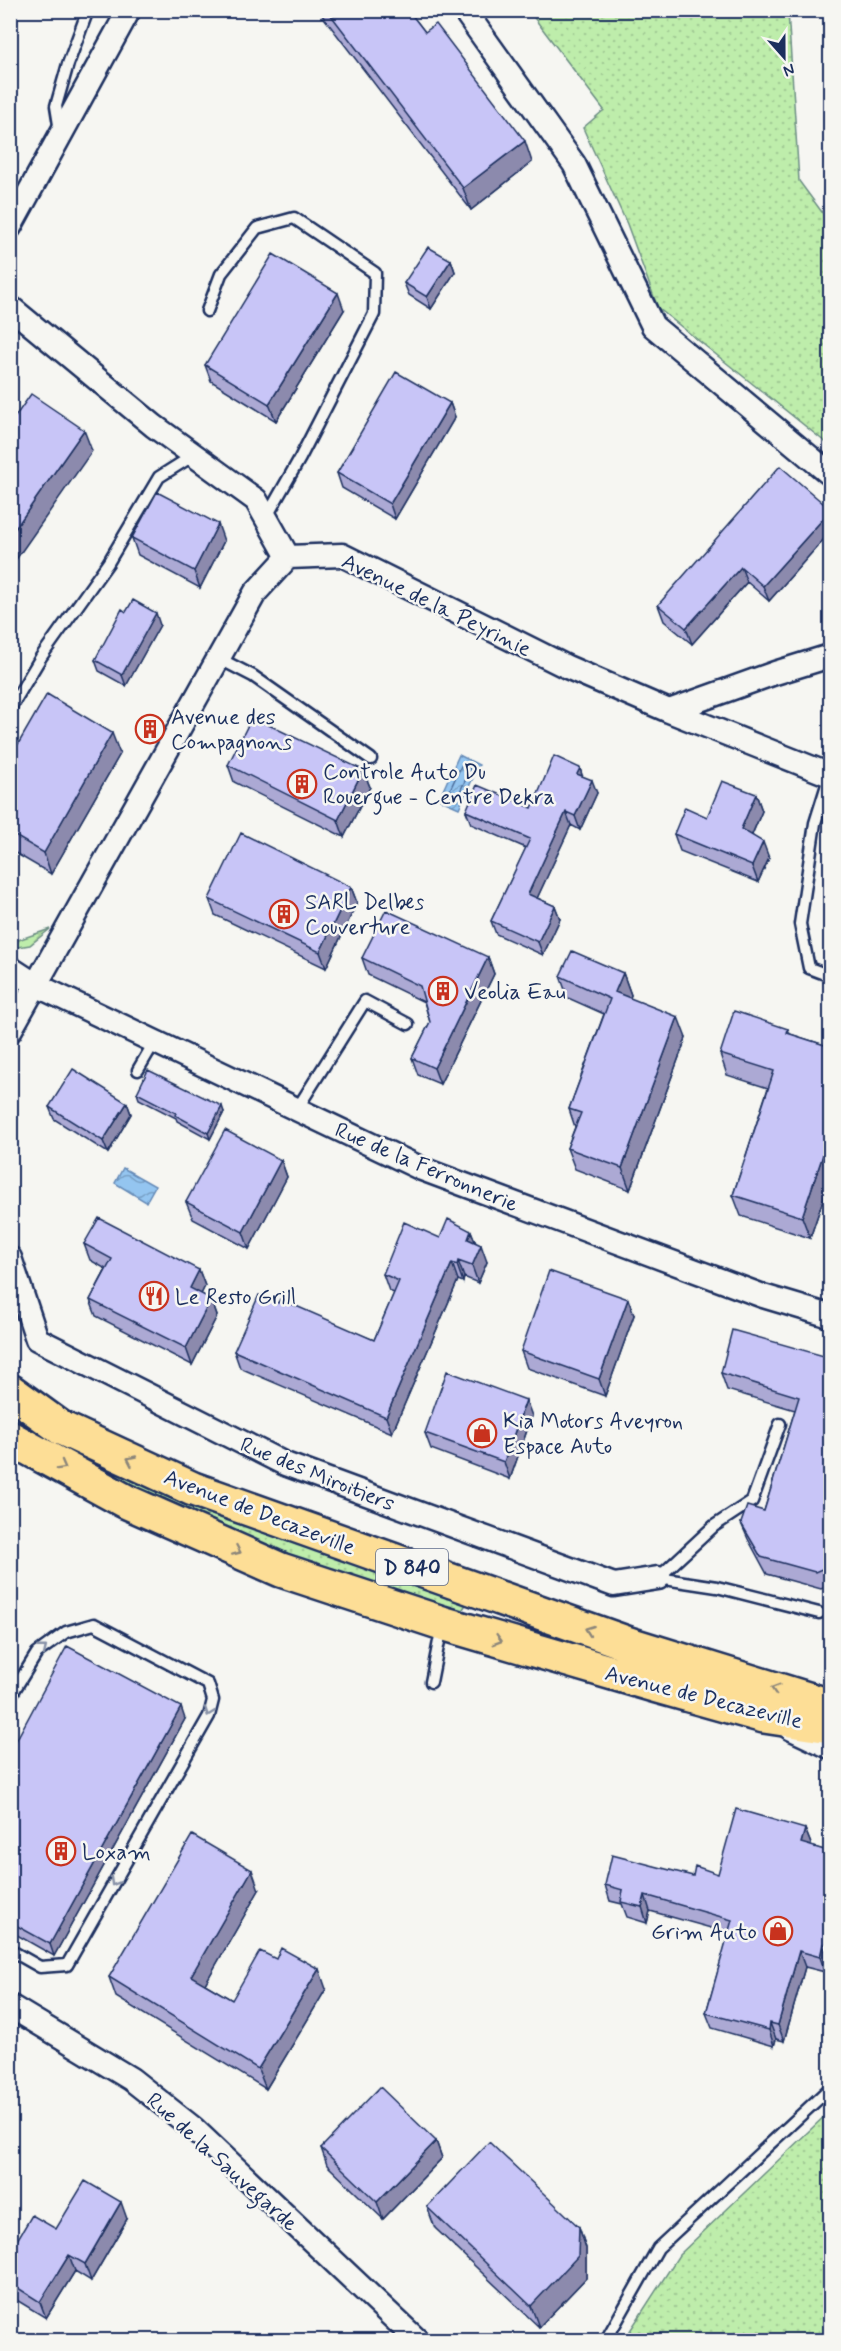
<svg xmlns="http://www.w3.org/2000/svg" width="841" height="2351" viewBox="0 0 841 2351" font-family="Mynerve,sans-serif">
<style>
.grass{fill:url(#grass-dots);stroke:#6c8e84;stroke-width:1.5}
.garden{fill:url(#garden-furrows);stroke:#6c8e84;stroke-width:1.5}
.water{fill:url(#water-waves);stroke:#6489b6;stroke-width:1.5}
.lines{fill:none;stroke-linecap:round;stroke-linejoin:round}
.shore{stroke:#4b6b98;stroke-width:1.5}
.lane-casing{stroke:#1b2f5e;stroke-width:15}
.street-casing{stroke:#1b2f5e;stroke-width:27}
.primary-casing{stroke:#1b2f5e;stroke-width:38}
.lane{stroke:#f6f6f2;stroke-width:10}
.street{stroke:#f6f6f2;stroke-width:22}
.primary{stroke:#fdde96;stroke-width:33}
.wall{fill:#aca9d4;stroke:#1b2f5e;stroke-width:1.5}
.shaded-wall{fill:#8c8aad;stroke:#1b2f5e;stroke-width:1.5}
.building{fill:#c8c5f7;stroke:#1b2f5e;stroke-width:1.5}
.oneway{stroke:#8c867a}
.oneway2{stroke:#8892a8}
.labels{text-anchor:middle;stroke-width:5;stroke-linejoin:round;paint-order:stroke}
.shield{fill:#f6f6f2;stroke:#5d6b8a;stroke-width:1.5}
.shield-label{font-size:21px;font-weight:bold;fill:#1b2f5e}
.street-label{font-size:22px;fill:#1b2f5e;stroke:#f6f6f2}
.poi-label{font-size:22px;fill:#1b2f5e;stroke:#f6f6f2;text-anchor:start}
</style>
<defs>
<pattern id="grass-dots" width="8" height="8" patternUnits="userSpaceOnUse" patternTransform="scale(1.5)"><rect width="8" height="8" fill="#beedab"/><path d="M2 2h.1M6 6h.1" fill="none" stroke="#a3cc96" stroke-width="1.8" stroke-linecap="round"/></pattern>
<pattern id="garden-furrows" width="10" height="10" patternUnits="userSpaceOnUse" patternTransform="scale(1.5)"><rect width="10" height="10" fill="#beedab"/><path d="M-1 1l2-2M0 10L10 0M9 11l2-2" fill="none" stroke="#a3cc96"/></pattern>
<pattern id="water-waves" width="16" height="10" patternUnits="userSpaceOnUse" patternTransform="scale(1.5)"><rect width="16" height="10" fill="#94c5f0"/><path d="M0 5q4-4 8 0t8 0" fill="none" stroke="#78a0c6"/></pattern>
</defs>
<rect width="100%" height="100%" fill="#f6f6f2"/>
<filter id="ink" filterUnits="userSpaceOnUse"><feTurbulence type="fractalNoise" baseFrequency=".0167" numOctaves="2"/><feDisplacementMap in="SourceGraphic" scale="12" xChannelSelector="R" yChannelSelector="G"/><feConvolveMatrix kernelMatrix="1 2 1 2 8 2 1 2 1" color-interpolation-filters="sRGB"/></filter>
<g filter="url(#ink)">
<path class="grass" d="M529 11H788L799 181 830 223V446L658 308 627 224 583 128 604 110Z
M10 1405 467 1603 459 1615 361 1585 175 1509 11 1421Z
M830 2111V2340H624L679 2255Z"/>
<path class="garden" d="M50 929 30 945 11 948V940H18Z"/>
<path class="water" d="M459 755 479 765 459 808 439 799Z
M123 1168 155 1186 146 1202 115 1183Z"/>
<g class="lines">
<path class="shore" d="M464 764 469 767 470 770 457 798 454 799 449 797 448 794 461 766Z"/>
<g class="lane-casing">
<path id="lane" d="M60 131 56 106 68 64 88 10
M207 311 221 274 257 228 294 218 375 273 374 314 300 458 266 518
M218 658 253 676 371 759
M10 709 41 657 108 563 159 477 194 455
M830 775 815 823 800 924 809 968 830 976
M138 1070 155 1041
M297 1109 365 1001 408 1024
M658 1578 714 1526 752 1501 780 1424
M658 1578 717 1587 819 1613
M431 1682 442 1626
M10 1697 37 1653 66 1632 94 1624 208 1684 213 1700 209 1716 67 1965 40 1967 10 1950
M606 2340 658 2248 830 2088"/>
</g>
<g class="street-casing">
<path id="street" d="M464 10 574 164 653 326 830 474
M10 227 129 10
M10 307 154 426 256 500 288 557
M288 557 342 555 567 667 669 711 830 775
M669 711 775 673 830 656
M10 968 36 985 422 1169 763 1296 830 1316
M10 1031 255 593 288 557
M10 1258 37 1339 285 1464 614 1585 658 1578
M790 1728 830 1747
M10 2006 131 2079 193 2128 417 2340"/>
</g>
<g class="primary-casing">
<path id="primary" d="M10 1391 61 1428 193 1489 629 1644 830 1706
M10 1438 125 1501 281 1570 442 1623 657 1686 764 1716 830 1726"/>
</g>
<use href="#lane" class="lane"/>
<use href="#street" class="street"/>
<use href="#primary" class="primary"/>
</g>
<path class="wall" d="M318 10H408L425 32 532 162 471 210Z
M451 260 455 272 431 309 409 295 404 283Z
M344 310 276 421 211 381 205 365Z
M450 403 455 417 395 519 342 488 337 473Z
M831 509V531L769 601 747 582 692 644 664 621 658 605Z
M132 538 224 541 200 588 138 555Z
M126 612 160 625 126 686 99 671 95 660Z
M120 754 51 874 10 850V758Z
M228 765 363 770 370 787 344 837 234 782Z
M580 768 582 776 597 793 580 830 571 825 537 898 555 906 560 919 543 955 496 934 491 921 526 848 471 824 466 811 532 808Z
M756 794 762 811 752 835 769 858 758 882 680 851 674 834 707 817Z
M351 887 357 903 326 968 215 915 209 899Z
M488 957 494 974 440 1084 418 1075 412 1058 430 1022 424 1002 368 975 362 958Z
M623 973 631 995 630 998 686 1038 630 1190 575 1169 567 1148 575 1127 569 1109 604 1014 568 998 560 976Z
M788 1029 790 1034 831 1047V1176L810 1238 741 1216 733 1195 768 1088 727 1075 720 1054Z
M137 1093 224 1112 210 1139 177 1121 176 1118 139 1099Z
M127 1103 131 1114 108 1153 54 1119 49 1107Z
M281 1160 287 1177 249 1249 193 1219 186 1202Z
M471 1231 476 1243 487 1262 478 1283 464 1277 463 1282 458 1280 392 1433 240 1368 234 1351 278 1303 374 1340 394 1293 389 1291 383 1274 440 1238Z
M84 1244 199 1270 205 1286 201 1294 211 1299 217 1316 192 1365 96 1316 90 1300 106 1269 90 1260Z
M634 1315 605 1396 527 1368 521 1351Z
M831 1358V1585L821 1589 767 1574 748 1539 741 1523 764 1511 795 1410 727 1390 721 1373Z
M532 1416 510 1479 431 1449 425 1433Z
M185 1719 54 1956 10 1931V1752Z
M805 1829 811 1844 810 1846 831 1852V1960H829L825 1972 805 1967 784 2041 776 2039 774 2046 712 2028 706 2013 729 1933 650 1911 647 1923 627 1917 622 1904 610 1901 605 1885 718 1874Z
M259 1890 205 1984 232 2000 326 1989 266 2089 116 1997 109 1977Z
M436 2141 442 2158 383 2219 327 2165 321 2148Z
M427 2207 579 2227 586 2248V2278L539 2327 435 2228Z
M127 2219 91 2281 75 2271 46 2318 10 2296V2252L56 2229Z"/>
<path class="shaded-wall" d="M525 141 532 162 471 210 463 188Z
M451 260 455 272 431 309 427 297Z
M338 293 344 310 276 421 269 404Z
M450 403 455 417 395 519 390 504Z
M84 430 92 451 10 568V536Z
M831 510V531L769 601 763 586Z
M218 524 224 541 200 588 194 571Z
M741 567 747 582 692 644 686 628Z
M156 613 160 625 126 686 122 675Z
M112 733 120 754 51 874 44 853Z
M580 768 584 782 577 774Z
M363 770 370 787 344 837 338 820Z
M592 780 597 793 580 830 575 816Z
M756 794 762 811 747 846 741 829Z
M566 812 571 825 533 907 528 894Z
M763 842 769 858 758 882 752 866Z
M351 887 357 903 326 968 320 952Z
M555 906 560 919 543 955 538 942Z
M488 957 494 974 440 1084 434 1068Z
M623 973 631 995 623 1013 615 992Z
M678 1017 686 1038 630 1190 622 1168Z
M127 1103 131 1114 108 1153 103 1141Z
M222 1106 224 1112 210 1139 208 1133Z
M831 1131V1176L810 1238 802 1217Z
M281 1160 287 1177 249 1249 243 1232Z
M471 1231 477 1247 468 1239Z
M481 1245 487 1262 478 1283 472 1266Z
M458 1261 464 1277 463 1282 457 1265Z
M452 1263 458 1280 392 1433 386 1417Z
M199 1270 205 1286 196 1305 190 1288Z
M211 1299 217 1316 192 1365 186 1348Z
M628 1299 634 1315 605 1396 599 1379Z
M526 1400 532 1416 510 1479 504 1462Z
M181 1707 185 1719 54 1956 50 1944Z
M805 1829 811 1844 807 1859 801 1843Z
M252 1870 259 1890 198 1996 191 1976Z
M645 1895 650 1911 647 1923 642 1907Z
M823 1944 829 1960 825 1972 820 1957Z
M799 1951 805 1967 784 2041 778 2025Z
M319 1969 326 1989 266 2089 258 2069Z
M770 2023 776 2039 774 2046 769 2030Z
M436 2141 442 2158 383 2219 377 2202Z
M121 2202 127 2219 91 2281 85 2264Z
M579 2227 586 2248V2278L539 2327 531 2306Z
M69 2255 75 2271 46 2318 40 2302Z"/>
<path class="building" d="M327 10H408L425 32 436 24 525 141 463 188Z
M428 247 451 260 427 297 404 283Z
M273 254 338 293 269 404 205 365Z
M396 372 450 403 390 504 337 473Z
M31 394 84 430 10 536V424Z
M780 466 831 510 763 586 741 567 686 628 658 605Z
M157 492 218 524 194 571 132 538Z
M133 600 156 613 122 675 95 660 122 609 126 612Z
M47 694 112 733 44 853 10 833V758Z
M252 717 363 770 338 820 228 765Z
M554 756 580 768 577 774 592 780 575 816 566 812 528 894 555 906 538 942 491 921 530 839 466 811 477 785 532 808Z
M722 781 756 794 741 829 763 842 752 866 674 834 685 807 707 817Z
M241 833 351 887 320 952 209 899Z
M386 910 488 957 434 1068 412 1058 430 1022 420 986 362 958Z
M572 951 623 973 615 992 678 1017 622 1168 567 1148 581 1113 569 1109 610 999 560 976Z
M734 1011 788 1029 787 1033 831 1047V1131L802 1217 733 1195 774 1071 720 1054Z
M73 1069 127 1103 103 1141 49 1107Z
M148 1070 222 1106 208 1133 175 1115 176 1113 137 1093Z
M225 1130 281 1160 243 1232 186 1202Z
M99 1218 199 1270 190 1288 211 1299 186 1348 90 1300 112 1259 84 1244Z
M448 1219 471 1231 468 1239 481 1245 472 1266 458 1261 457 1265 452 1263 386 1417 234 1351 259 1295 278 1303 280 1299 374 1340 399 1281 383 1274 404 1222 440 1238Z
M549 1271 628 1299 599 1379 521 1351Z
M732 1330 831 1358V1565L815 1572 761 1557 741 1523 747 1506 764 1511 799 1397 721 1373Z
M447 1371 526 1400 504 1462 425 1433Z
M67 1646 181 1707 50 1944 10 1922V1752Z
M736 1809 805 1829 801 1843 831 1852V1946L823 1944 820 1957 799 1951 778 2025 770 2023 769 2030 706 2013 732 1920 645 1895 642 1907 621 1902 623 1890 605 1885 612 1855 693 1876 695 1866 718 1874Z
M192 1835 252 1870 191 1976 232 2000 260 1951 276 1959 281 1948 319 1969 258 2069 109 1977Z
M380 2087 436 2141 377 2202 321 2148Z
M489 2142 579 2227 578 2256 531 2306 427 2207Z
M85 2181 121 2202 85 2264 69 2255 40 2302 10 2283V2252L32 2215 56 2229Z"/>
<defs><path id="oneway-chevron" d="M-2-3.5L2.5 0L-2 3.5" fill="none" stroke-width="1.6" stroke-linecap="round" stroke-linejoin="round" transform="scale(1.5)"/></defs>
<g class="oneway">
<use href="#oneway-chevron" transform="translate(131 1460) rotate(-155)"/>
<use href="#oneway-chevron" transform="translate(62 1466) rotate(29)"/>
<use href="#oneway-chevron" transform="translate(237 1551) rotate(24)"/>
<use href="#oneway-chevron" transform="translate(589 1630) rotate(-160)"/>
<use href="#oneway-chevron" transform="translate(498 1640) rotate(16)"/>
<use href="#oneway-chevron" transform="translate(775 1689) rotate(-163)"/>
</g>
<g class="oneway2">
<use href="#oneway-chevron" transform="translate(43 1649) rotate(-39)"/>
<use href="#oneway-chevron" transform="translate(209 1712) rotate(110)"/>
<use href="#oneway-chevron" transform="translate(114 1882) rotate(120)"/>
</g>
</g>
<defs>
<g id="building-ring" transform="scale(1.5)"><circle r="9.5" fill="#f6f6f2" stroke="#c8321e" stroke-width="1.5"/><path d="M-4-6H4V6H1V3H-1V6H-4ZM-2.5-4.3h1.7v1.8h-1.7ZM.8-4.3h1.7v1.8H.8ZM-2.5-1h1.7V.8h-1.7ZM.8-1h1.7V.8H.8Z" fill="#c8321e"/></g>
<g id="restaurant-ring" transform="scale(1.5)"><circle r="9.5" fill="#f6f6f2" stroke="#c8321e" stroke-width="1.5"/><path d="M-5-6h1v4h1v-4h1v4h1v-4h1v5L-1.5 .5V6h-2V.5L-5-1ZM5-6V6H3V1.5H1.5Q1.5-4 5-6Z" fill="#c8321e"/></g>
<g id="shop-ring" transform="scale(1.5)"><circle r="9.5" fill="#f6f6f2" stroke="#c8321e" stroke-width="1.5"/><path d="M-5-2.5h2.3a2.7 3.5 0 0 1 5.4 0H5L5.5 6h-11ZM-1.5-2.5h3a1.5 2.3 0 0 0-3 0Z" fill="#c8321e"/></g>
</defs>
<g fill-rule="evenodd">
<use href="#building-ring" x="150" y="729"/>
<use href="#building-ring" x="302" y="784"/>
<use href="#building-ring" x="284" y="914"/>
<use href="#building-ring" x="443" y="991"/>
<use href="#restaurant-ring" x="154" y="1296"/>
<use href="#shop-ring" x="482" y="1433"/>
<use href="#building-ring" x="61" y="1851"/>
<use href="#shop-ring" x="778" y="1931"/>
</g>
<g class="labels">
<rect class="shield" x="376" y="1549" width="72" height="36" rx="4.5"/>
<g class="shield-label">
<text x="412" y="1574">D 840</text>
</g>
<g class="street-label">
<text transform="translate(437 604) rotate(26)" y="8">Avenue de la Peyrinie</text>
<text transform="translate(427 1166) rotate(23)" y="8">Rue de la Ferronnerie</text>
<text transform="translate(318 1473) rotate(22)" y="8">Rue des Miroitiers</text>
<text transform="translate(260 1511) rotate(21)" y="8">Avenue de Decazeville</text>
<text transform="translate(704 1696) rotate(14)" y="8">Avenue de Decazeville</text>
<text transform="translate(223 2161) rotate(42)" y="8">Rue de la Sauvegarde</text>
</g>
<g class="poi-label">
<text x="171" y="724">Avenue des<tspan x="171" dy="25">Compagnons</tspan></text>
<text x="323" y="779">Controle Auto Du<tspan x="323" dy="25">Rouergue - Centre Dekra</tspan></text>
<text x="305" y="909">SARL Delbes<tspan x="305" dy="25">Couverture</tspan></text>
<text x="464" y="999">Veolia Eau</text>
<text x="175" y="1304">Le Resto Grill</text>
<text x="503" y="1428">Kia Motors Aveyron<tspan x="503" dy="25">Espace Auto</tspan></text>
<text x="82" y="1859">Loxam</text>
<text x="757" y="1939" text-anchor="end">Grim Auto</text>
</g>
</g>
<rect width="841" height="2351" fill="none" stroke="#f6f6f2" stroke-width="36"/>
<rect x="18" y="18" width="805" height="2315" fill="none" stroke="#1b2f5e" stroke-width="2" filter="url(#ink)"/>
<g transform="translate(784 57) rotate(159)" stroke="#f6f6f2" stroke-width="4.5" paint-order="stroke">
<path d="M0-4.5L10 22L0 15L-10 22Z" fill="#1b2f5e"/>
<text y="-9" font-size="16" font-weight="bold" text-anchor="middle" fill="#1b2f5e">N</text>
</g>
</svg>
